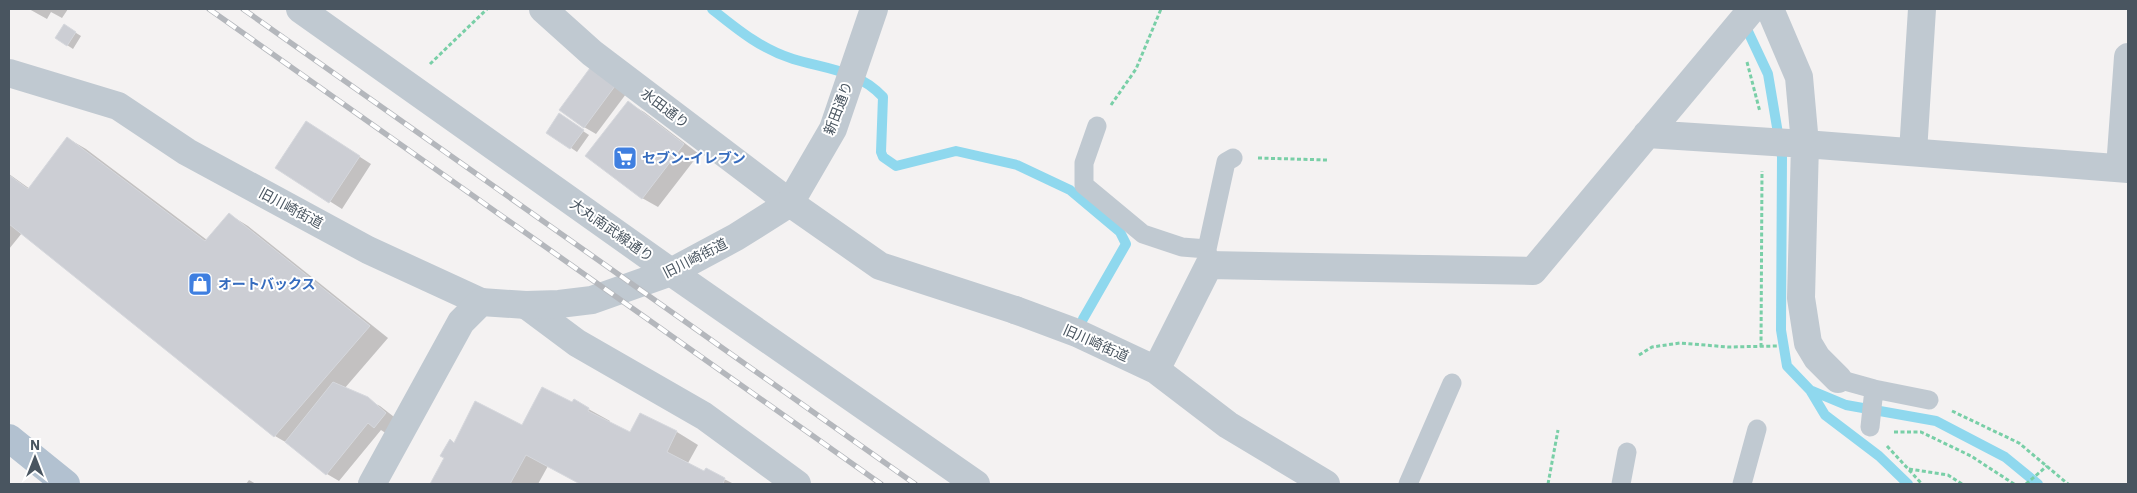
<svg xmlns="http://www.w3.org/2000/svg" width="2137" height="493" viewBox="0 0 2137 493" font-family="'IBM Plex Sans','Noto Sans JP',sans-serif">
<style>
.shadow{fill:#0003}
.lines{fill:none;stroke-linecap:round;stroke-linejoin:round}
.stream{stroke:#8fd8ee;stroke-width:10}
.building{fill:#ccced4;stroke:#d6d8dd}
.path{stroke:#79cfa7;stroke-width:3;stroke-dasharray:4 2.5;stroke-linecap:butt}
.service{stroke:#c0c9d1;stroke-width:19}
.minor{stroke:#c0c9d1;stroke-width:28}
.tertiary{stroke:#c0c9d1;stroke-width:28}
.primary{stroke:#b2c1d0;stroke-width:28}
.rail-casing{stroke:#b4b7bc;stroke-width:5.5}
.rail{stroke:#fff;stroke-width:4;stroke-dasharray:11;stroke-linecap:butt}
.labels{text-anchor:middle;stroke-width:4;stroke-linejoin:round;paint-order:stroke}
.street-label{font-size:14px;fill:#495560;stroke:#fff}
.shop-label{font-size:14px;font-weight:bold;fill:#366cbe;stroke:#fff;text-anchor:start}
</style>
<rect width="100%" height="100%" fill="#f4f2f2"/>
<path class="shadow" d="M29 9H68L62 18 51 12 47 19Z
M65 26 81 36 73 49 67 45Z
M603 77 626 94 596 134 584 127Z
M628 103 644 112 699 154 658 207 642 198Z
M565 119 589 135 577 152 548 132Z
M318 130 371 164 342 209 277 168Z
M67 138 86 149 207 240 230 215 248 226 388 338 344 389 380 406 398 420 387 434 381 430 339 481 327 474 294 447 275 436 22 233 9 249V174L30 189Z
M574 401 610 421 609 423 630 434 641 415 677 432 698 445 688 463 704 473 706 470 734 484H581L548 466 538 484H431L446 458 450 441 455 443 523 427 573 403Z
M249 480 256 484H246Z"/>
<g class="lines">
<path class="stream" d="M712 9C737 29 761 49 793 59 826 69 858 70 883 97L881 152 883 157 896 166 956 151 1017 165 1070 190 1120 232 1126 244 1083 319
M1744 23 1768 74 1782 157 1781 330 1787 366 1810 390 1846 405 1936 421 2005 457 2038 484
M1810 390 1825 415 1879 456 1908 484"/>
</g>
<path class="building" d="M64 24 76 32 67 46 55 38Z
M590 68 615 86 584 128 559 110Z
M628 101 684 144 642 199 585 156Z
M559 113 584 130 570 149 546 133Z
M306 121 360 156 329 203 275 168Z
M67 137 205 241 229 213 370 326 274 437 9 224V175L28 189Z
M333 382 368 397 386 413 374 428 368 423 326 475 285 442Z
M542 387 572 402 574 399 589 408 588 411 630 432 640 413 677 431 667 452 704 471 706 468 725 478 723 484H580L526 455 510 484H430L444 458 440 456 450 439 454 443 475 401 522 425Z"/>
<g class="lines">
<path class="path" d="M1747 62 1760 112
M430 64 487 9
M1111 105 1136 69 1161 9
M1258 158 1327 160
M1761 347 1762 171
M1639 355 1652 347 1680 343 1728 347 1778 346
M1952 411 2019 443 2068 484
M1894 432H1921L1971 456 2014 484
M1887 446 1922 484
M1909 469 1948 475 1962 484
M1548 484 1558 430
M2026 484 2047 466"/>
<path class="service" d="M1097 126 1084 163V185L1143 234 1182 247 1207 249 1209 265
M1207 249 1226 162 1233 158
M1838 379 1874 389 1929 400
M1870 427 1874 389
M1408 484 1452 383
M1621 484 1627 452
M1742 484 1757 429"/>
<path class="minor" d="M300 9 671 272 976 484
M543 9 592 53 790 203
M1770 9 1799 77 1805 144 1801 298 1808 343 1817 358 1838 379
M9 73 118 106 187 152 368 250 481 302
M1647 134 1805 144 2128 169
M1913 152 1922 9
M2120 168 2128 57
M526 305 577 343 704 416 797 484
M1015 310 1077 333 1156 370 1228 425 1326 484
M1156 370 1209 265 1533 271 1752 9"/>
<path class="tertiary" d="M790 203 880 266 1015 310
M372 484 461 322 481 302 526 305 559 304 592 300 671 272 736 237 790 203 833 129 874 9"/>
<path class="primary" d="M9 438 66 484"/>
<g class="rail-casing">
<path id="rail" d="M209 9 881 484
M243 9 915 484"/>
</g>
<use href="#rail" class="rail"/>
</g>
<defs>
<g id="supermarket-square" transform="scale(1.25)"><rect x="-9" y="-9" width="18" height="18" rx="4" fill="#3f7fe0" stroke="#fff"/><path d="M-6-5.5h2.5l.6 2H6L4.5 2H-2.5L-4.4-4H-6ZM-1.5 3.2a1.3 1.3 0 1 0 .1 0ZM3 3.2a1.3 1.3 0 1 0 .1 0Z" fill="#fff"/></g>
<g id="shop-square" transform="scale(1.25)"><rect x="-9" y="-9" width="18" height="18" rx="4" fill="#3f7fe0" stroke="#fff"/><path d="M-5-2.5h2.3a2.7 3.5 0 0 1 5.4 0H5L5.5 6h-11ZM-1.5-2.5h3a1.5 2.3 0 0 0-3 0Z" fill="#fff"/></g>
</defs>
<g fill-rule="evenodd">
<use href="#supermarket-square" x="625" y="158"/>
<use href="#shop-square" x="200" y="284"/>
</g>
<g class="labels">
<g class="street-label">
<text transform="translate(665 108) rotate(37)" y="5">水田通り</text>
<text transform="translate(838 108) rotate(-69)" y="5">新田通り</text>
<text transform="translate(291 208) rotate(28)" y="5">旧川崎街道</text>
<text transform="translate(612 230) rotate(35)" y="5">大丸南武線通り</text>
<text transform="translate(695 258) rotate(-27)" y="5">旧川崎街道</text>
<text transform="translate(1096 343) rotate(24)" y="5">旧川崎街道</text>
</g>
<g class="shop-label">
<text x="642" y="163">セブン-イレブン</text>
<text x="218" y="289">オートバックス</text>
</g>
</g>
<rect width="2137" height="493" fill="none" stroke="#495560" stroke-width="20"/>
<g transform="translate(35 458)" stroke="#ffffff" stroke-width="4" paint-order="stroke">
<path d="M0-4L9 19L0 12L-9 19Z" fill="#495560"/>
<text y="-8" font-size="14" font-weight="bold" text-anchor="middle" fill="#495560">N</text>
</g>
</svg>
